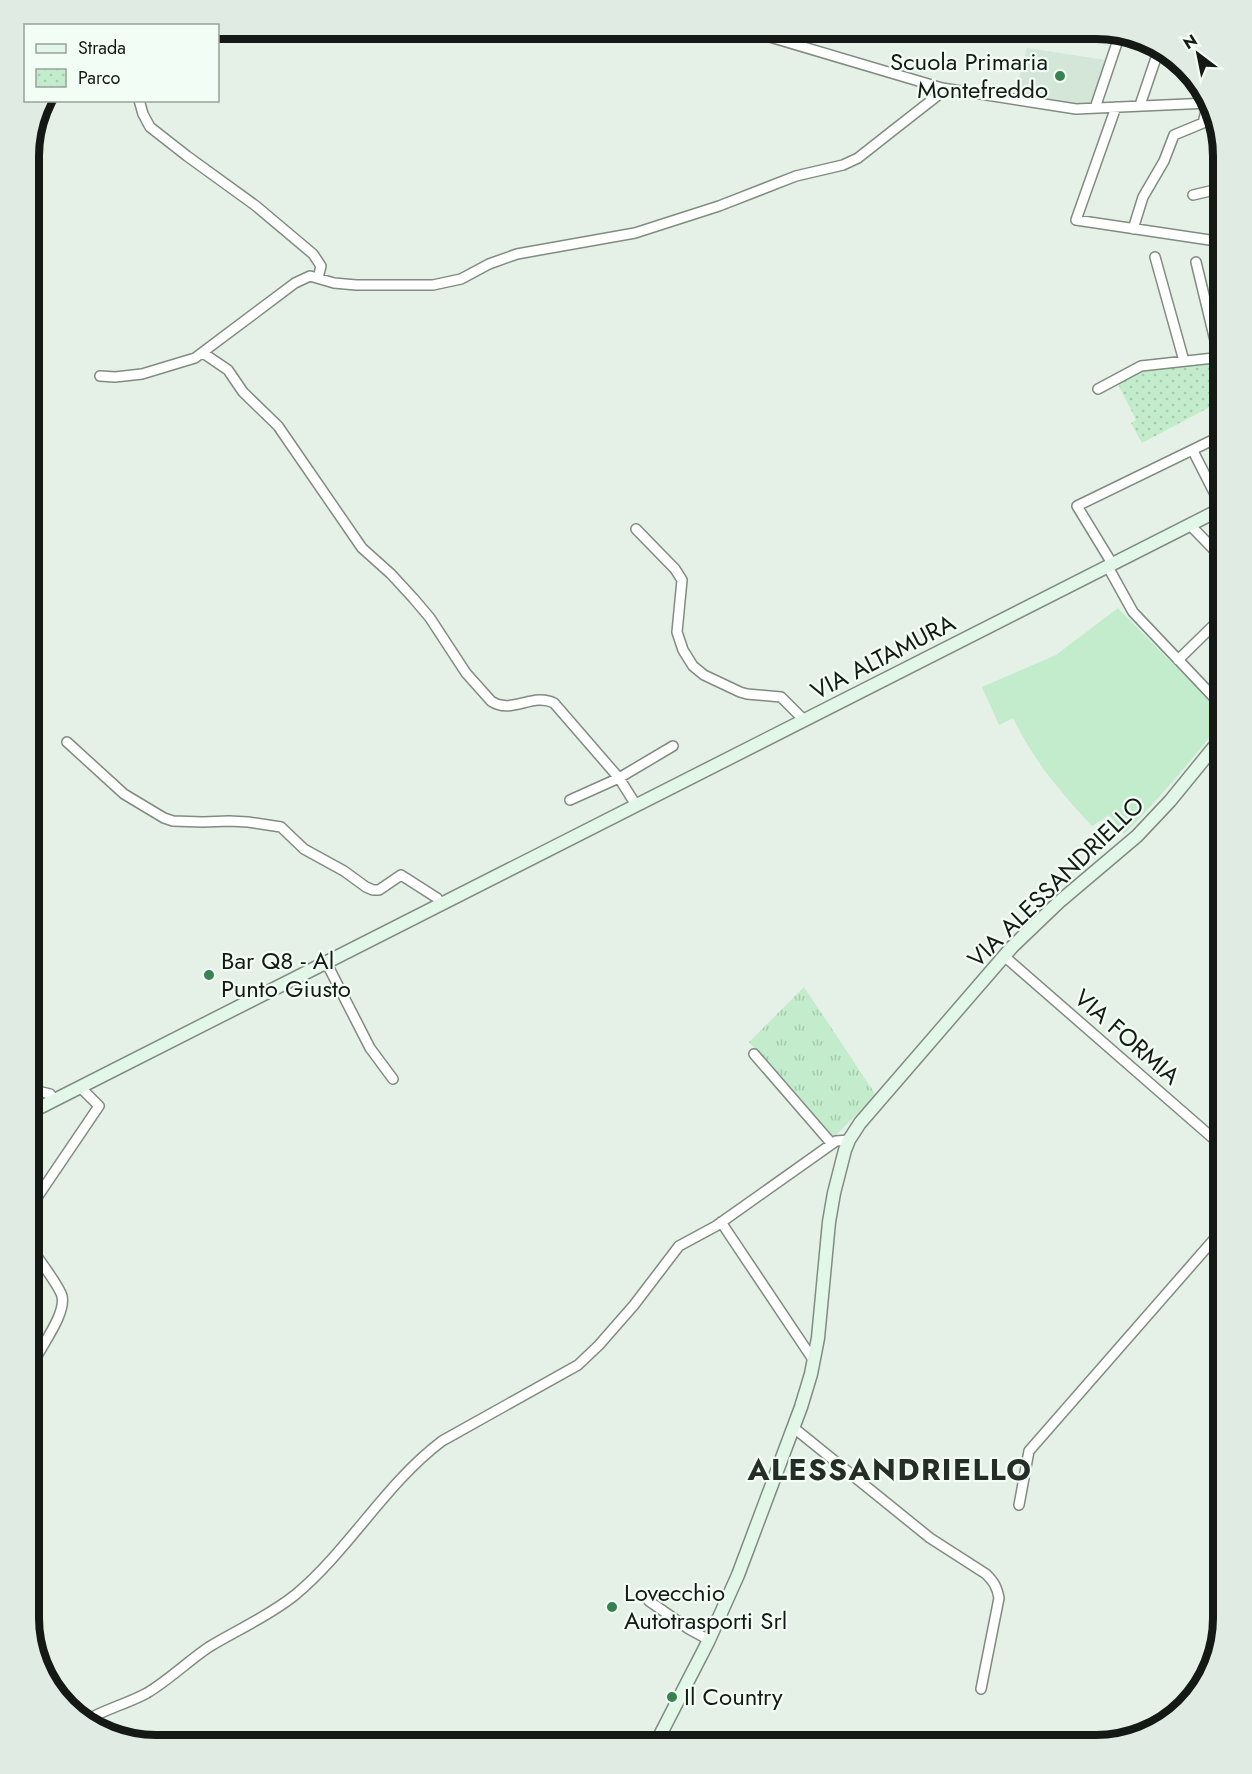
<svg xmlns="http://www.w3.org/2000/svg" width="1252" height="1774" viewBox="0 0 1252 1774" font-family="Jost,sans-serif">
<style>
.built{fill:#d3e6d7}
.grass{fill:url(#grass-tufts)}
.park{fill:url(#park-dots)}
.pitch{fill:#c2eccb}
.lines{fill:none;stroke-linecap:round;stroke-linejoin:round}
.street-casing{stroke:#808b82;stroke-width:12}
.secondary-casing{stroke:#808b82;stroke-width:15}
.street{stroke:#fff;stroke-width:9}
.secondary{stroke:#e3f7e8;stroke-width:12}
.poi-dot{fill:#378250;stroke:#f2fef5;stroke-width:2}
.labels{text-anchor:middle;stroke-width:4.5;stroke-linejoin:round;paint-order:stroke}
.poi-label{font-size:24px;fill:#141915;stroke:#f2fef5;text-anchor:start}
.street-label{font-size:24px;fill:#141915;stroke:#f2fef5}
.district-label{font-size:30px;font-weight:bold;letter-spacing:1.5px;fill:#242d26;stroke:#f2fef5}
.rim{fill:none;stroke:#141915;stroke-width:8}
</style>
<defs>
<pattern id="grass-tufts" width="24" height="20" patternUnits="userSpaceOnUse" patternTransform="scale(1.5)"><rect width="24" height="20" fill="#c2eccb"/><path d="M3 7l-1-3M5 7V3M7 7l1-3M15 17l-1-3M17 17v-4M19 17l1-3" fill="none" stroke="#a6caad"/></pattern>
<pattern id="park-dots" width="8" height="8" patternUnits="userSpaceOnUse" patternTransform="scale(1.5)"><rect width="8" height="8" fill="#c2eccb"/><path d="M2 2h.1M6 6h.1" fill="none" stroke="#a6caad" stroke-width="1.8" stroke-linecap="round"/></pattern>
</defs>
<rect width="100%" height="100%" fill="#e5f1e7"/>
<path class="built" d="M1027 48 1106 60 1091 105 1015 93Z"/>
<path class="grass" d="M804 987 876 1095 835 1136 830 1135 749 1042Z"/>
<path class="park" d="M1220 361 1223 367V400L1142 443 1131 423 1136 420 1118 384 1143 371Z"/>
<path class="pitch" d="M1118 608 1223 715V720C1192 760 1160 798 1124 834L1109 815 1092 826C1061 793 1033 760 1013 718L999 725 982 687 1056 655Z"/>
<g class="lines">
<g class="street-casing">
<path id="street" d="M743 29 942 88 1076 109 1209 103
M139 100 143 114 150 127 187 156 256 206 313 254 321 266 318 278
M1140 105 1160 46
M1116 107 1076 220 1223 242
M1095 108 1120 34
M1193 195 1223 188
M1133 229 1143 197 1164 161 1174 135 1203 123 1208 103
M1155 257 1184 361
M1196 262 1219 357
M203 353 228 370 243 392 278 426 362 548 391 574 414 599 430 618 466 673 491 701C511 715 533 692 554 703L619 778 636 805
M100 376 115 377 142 374 195 358 295 283 310 276 334 283 356 285H433L461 279 489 264 517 254 635 233 719 206 796 176 843 165 858 158 891 132 937 96 942 88
M1098 389 1141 366 1223 357
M1193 451 1222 508
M1190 525 1223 559
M636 529 675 569 682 580 677 632 683 650 693 666 704 675 740 692 747 694 781 697 804 720
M1113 565 1077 506 1223 435
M1108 567 1133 612 1223 707
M1178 660 1223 616
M67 742 124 794 164 818 173 821 203 822 229 821 248 822 281 827 304 849 344 871 366 887 373 890H379L401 875 437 898 441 904
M1211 752 1223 764
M570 800 619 778 673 746
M1004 956 1223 1147
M326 962 370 1048 393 1079
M754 1054 832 1144
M29 1089 50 1094 55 1100
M721 1222 814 1361
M29 1224 32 1207 36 1199 99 1106 80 1087
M29 1401C29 1387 30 1373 35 1360 43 1343 66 1314 62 1296 58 1283 36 1257 29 1244
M794 1428 930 1538 986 1574C994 1582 997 1587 999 1598L981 1689
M1019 1505 1029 1451 1223 1229
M649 1601 689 1629 709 1640
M85 1721C105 1709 127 1704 147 1693 169 1680 188 1661 209 1647 237 1630 269 1616 295 1595 350 1549 385 1484 442 1441L578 1365 599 1345 634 1305 679 1246 716 1226 836 1141 849 1140"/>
</g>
<g class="secondary-casing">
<path id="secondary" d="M29 1113 1223 508
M655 1745 708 1642 738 1575 801 1407 811 1374 818 1338 829 1222 834 1193 845 1150 849 1140 860 1123 1012 947 1059 902 1137 836 1170 801 1223 736"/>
</g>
<use href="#street" class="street"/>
<use href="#secondary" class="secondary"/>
</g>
<g class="poi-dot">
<circle cx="1060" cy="76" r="6"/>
<circle cx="209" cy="975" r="6"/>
<circle cx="612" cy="1607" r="6"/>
<circle cx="672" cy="1697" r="6"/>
</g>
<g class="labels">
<g class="poi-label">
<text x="1048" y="70" text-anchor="end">Scuola Primaria<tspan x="1048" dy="28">Montefreddo</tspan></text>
<text x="221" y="969">Bar Q8 - Al<tspan x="221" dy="28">Punto Giusto</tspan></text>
<text x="624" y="1601">Lovecchio<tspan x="624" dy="28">Autotrasporti Srl</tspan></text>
<text x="684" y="1705">Il Country</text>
</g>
<g class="street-label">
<text transform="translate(883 657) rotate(-27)" y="8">VIA ALTAMURA</text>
<text transform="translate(1056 882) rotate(-44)" y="8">VIA ALESSANDRIELLO</text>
<text transform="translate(1127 1037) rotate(41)" y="8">VIA FORMIA</text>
</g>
<g class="district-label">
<text x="890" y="1480">ALESSANDRIELLO</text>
</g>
</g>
<path d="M0 0H1252V1774H0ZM156 39H1096A117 117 0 0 1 1213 156V1618A117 117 0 0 1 1096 1735H156A117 117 0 0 1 39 1618V156A117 117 0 0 1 156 39Z" fill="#e0ece3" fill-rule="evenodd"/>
<path class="rim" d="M156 39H1096A117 117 0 0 1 1213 156V1618A117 117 0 0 1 1096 1735H156A117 117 0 0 1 39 1618V156A117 117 0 0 1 156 39Z"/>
<rect x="24" y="24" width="195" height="78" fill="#f2fef5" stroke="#99a29b" stroke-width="1.5"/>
<rect x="36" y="44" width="30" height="9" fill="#e3f7e8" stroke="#99a29b" stroke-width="1.5"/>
<text x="78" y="54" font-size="18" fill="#141915">Strada</text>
<rect x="36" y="69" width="30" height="18" fill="url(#park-dots)" stroke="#99a29b" stroke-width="1.5"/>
<text x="78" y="84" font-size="18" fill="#141915">Parco</text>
<g transform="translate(1198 54) rotate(328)" stroke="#f2fef5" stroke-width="4.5" paint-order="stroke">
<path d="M0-4.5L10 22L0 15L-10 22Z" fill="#141915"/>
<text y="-9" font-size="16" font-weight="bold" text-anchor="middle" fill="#141915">N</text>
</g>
</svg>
